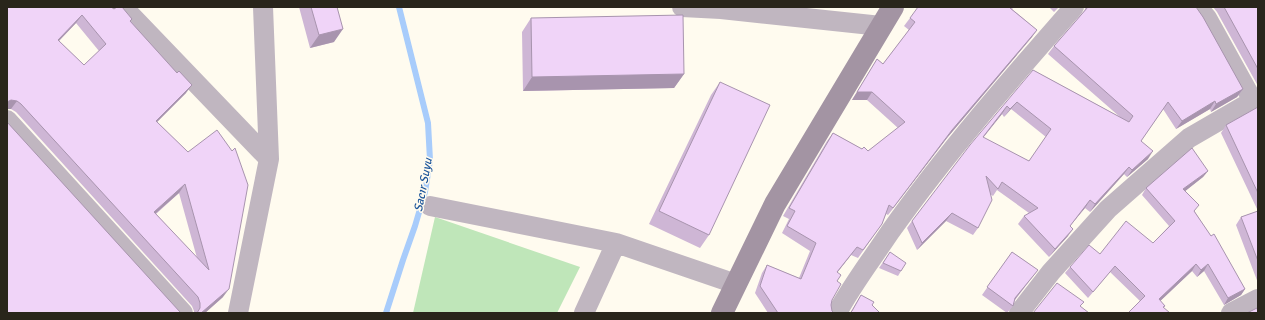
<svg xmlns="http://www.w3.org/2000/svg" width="1265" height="320" viewBox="0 0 1265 320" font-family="Signika,sans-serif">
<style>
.park{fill:#bfe6b9}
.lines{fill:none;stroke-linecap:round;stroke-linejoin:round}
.stream{stroke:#a8ccfb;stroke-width:6}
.street{stroke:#c0b6c0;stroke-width:20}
.secondary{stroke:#a394a3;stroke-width:22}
.wall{fill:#ceb6d5;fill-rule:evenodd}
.shaded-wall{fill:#a894ae}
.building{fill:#f0d4f8;stroke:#a894ae;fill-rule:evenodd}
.labels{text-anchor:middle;stroke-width:3;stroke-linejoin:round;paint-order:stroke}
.water-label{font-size:12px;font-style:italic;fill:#1d559a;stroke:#fffbef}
</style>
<rect width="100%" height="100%" fill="#fffbef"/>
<path class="park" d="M435 217 580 267 557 313H413Z"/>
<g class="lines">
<path class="stream" d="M386 313 403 260 415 226 425 192 430 160 428 123 399 7"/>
<path class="street" d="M123 7 269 159
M682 7 721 9 881 26
M1198 7 1207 18 1253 101
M7 120 183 313
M430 206 616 243 736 284
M238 313 269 159 263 7
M584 313 616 243
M837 313C852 285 872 259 890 232 946 153 1010 80 1074 7
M1019 313 1051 272 1108 209 1189 138 1258 98
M1231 313 1258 299"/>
<path class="secondary" d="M722 313 775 204 893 7"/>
</g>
<path class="wall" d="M7 7 114 9 131 21 186 93 157 122 188 152 223 297 205 313H194V311L192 306 16 112 11 109H7ZM76 23 99 51 84 65 59 41ZM179 193 197 258 156 214Z
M299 7H337L334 42 310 48Z
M1014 7 1012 9 1037 30 1032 37 947 138 888 215 886 214 882 224 858 258 851 255 837 273V281L831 305 832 311 834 313H768L755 293 762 273 767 265 799 278 810 251 782 233 789 219 783 216 827 141 833 133 862 149 868 151 898 128 867 100H852L872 67 877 59 883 64 909 30 904 26 910 18Z
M1049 7H1059L1054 12Z
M1085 7H1196L1243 89 1237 97 1211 112 1210 109 1176 129 1163 109 1141 141 1148 159 1127 177 1124 174 1090 212 1085 208 1070 226 1068 236 1049 257 1018 224 1024 216 1029 213 997 190 993 196 990 194 978 228 973 235 946 221 917 250 907 228 912 221 1033 70 1120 117 1048 54 1054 46 1084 11 1085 9ZM1011 109 1046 137 1029 161 983 138 1002 114 1004 117Z
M1213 7H1258V86L1217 12Z
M531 18 684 74 674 88 523 91 522 32Z
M720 82 709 235 700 248 649 224 711 95Z
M1258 107V283L1236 225 1241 217 1258 211 1221 133 1226 125Z
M1208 171 1203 177 1185 191 1195 212 1245 289 1241 295 1224 305 1204 271 1197 277 1192 271 1160 301 1165 306 1164 307 1140 301 1110 272 1088 298 1065 273 1070 267 1100 254 1153 243 1169 226 1142 195 1146 188Z
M890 252 901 271 898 276 879 268Z
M1012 252 1038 270 1015 300 1013 306 1007 313 982 295Z
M861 295 872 305 850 313 856 303Z"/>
<path class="shaded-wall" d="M82 15 76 23 52 48 58 40Z
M343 29 334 42 310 48 319 35Z
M1037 30 1032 37 947 138 888 215 952 130Z
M684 74 674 88 523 91 532 77Z
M192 85 186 93 150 129 156 121Z
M1243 89 1237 97 1211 112 1216 104Z
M857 92H872L867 100H852Z
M11 100 17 101 11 109H7V102Z
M1215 101 1210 109 1176 129 1182 121Z
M1017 102 1011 109 1004 117 1010 109Z
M1007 106 1002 114 977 145 983 137Z
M1153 151 1148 159 1127 177 1132 170Z
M1129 167 1124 174 1090 212 1095 204Z
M1208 171 1203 177 1179 196 1183 189Z
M185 184 179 193 148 220 154 212Z
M1090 200 1085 208 1064 233 1070 226Z
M952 213 946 221 917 250 922 243Z
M1073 229 1068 236 1049 257 1055 249Z
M857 247 851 255 831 280 837 272Z
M1196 264 1192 271 1155 306 1159 299Z
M1208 264 1204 271 1197 277 1201 270Z
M1038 270 1032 277 1010 306 1015 298Z
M229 289 223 297 205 313H201Z
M1245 289 1241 295 1224 305 1228 298Z"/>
<path class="building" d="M7 7H111L114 9 117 7H122L132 19 130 21 177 73 179 71 192 85 156 121 188 152 217 130 232 151 235 148 248 185 229 289 201 313H197L200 308V303L198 297 21 104 17 101 11 100 7 102ZM82 15 106 44 84 65 58 40ZM185 184 209 270 154 212Z
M311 7H337L343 29 319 35Z
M918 7H1011L1010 8 1037 30 952 130 893 208 889 205 882 224 863 250 857 247 837 272 841 275 837 281 841 284 832 300 831 305 832 311 834 313H778L760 286 767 265 801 279 816 243 787 226 795 211 789 208 833 133 862 149 864 147 868 151 905 122 872 92H857L877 59 883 64 915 22 910 18Z
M1088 7H1196L1203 17 1243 89 1216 104 1215 101 1182 121 1168 102 1141 141 1153 151 1132 170 1129 167 1095 204 1090 200 1070 226 1073 229 1055 249 1024 216 1038 208 1002 182 998 189 986 176 992 200 978 228 952 213 922 243 912 221 970 145 1033 70 1129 122 1133 116 1054 46ZM1017 102 1051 129 1029 161 983 137 1007 106 1010 109Z
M1224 7H1258V69Z
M683 15 684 74 532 77 531 18Z
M720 82 770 105 709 235 659 211Z
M1258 107V193L1226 125Z
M7 122 180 312 181 313H7Z
M1192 148 1208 171 1183 189 1199 205 1194 211 1211 236 1214 234 1245 289 1228 298 1208 264 1201 270 1196 264 1159 299 1165 306 1163 307 1170 313H1128L1145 296 1115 266 1093 292 1070 267 1089 245 1100 254 1126 221 1153 243 1175 221 1146 188Z
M1258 211V261L1241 217Z
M890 252 906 263 901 271 883 263Z
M1012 252 1038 270 1015 298 1013 306 987 287Z
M1057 283 1084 302 1080 306 1089 313H1033Z
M861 295 874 302 872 305 880 313H850L852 311Z
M1257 308 1258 313H1247Z"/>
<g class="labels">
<g class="water-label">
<text transform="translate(423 185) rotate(-79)" y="4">Sacır Suyu</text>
</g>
</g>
<rect width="1265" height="320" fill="none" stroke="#29251b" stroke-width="16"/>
</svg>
